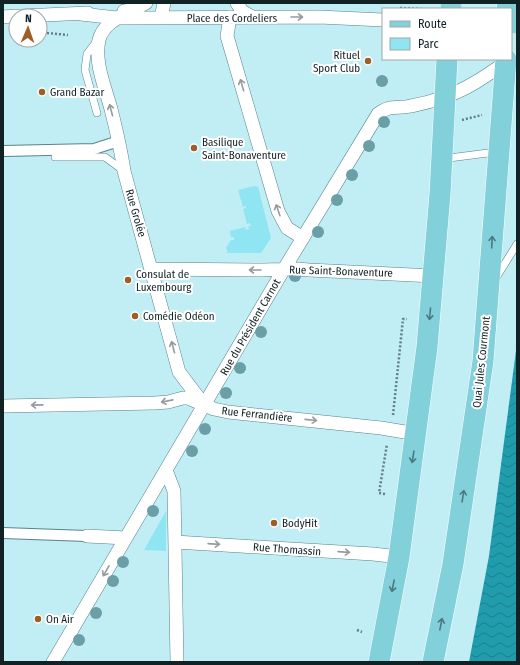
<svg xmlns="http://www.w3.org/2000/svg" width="520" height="665" viewBox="0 0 520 665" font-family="'Fira Sans Condensed',sans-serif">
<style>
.green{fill:#90e5f2}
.water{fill:url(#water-waves)}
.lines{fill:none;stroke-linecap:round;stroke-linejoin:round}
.service-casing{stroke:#598389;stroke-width:8}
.pedestrian-casing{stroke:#598389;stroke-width:12}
.minor-casing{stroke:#598389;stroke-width:14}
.primary-casing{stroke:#fff;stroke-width:22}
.path{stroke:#627f84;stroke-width:2.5;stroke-dasharray:2 2;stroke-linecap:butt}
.service{stroke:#fff;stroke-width:7}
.pedestrian{stroke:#fff;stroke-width:10}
.minor{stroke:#fff;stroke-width:13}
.primary{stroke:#82d0da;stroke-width:21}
.tree{fill:#6a9fa8}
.oneway{stroke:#949c9d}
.oneway2{stroke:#4a7980}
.poi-dot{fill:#9e5f27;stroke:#fff;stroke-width:1.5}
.labels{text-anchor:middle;stroke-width:4;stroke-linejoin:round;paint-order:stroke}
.street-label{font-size:11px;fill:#112225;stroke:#fff}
.poi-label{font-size:11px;fill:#112225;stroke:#fff;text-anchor:start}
</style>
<defs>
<pattern id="water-waves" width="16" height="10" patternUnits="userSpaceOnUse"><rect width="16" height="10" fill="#219cac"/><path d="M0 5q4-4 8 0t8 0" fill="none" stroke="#1b7f8c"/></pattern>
</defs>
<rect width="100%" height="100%" fill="#c1edf4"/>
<path class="green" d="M255 186 258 187 271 238 261 253H226L228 251 226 248 231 240H234V237H231L230 231 245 227 246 230 249 229 248 226H251L250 223 247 224 243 209 246 208V206L243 207 238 190Z
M166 511V551L144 550Z"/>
<path class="water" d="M517 343V662H469L489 556Z"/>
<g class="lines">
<g class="service-casing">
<path id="service" d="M97 113 85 70 87 54 97 41
M55 157H105L124 171
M445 163 449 158 488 153 493 156 495 160
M496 278 517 244"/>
</g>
<g class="pedestrian-casing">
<path id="pedestrian" d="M3 151 94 149 119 141
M3 533 87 536"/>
</g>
<g class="minor-casing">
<path id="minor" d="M237 3 242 11 252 17
M132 10C119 17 103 24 99 40 94 62 105 87 111 109 116 129 121 150 124 171L179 372 204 405
M124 11 132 10 146 3
M81 14 117 18 319 17 383 20
M22 16 88 13
M3 17 16 16
M230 17 227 36 278 211 287 228 303 238
M161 18 164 3
M152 269 263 270 298 269 309 270 434 276
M3 406 155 403 168 402 183 398H188L214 409 228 412 381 428 417 434
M166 470 174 491 177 662
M87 536 126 538
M175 542 373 554 399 557
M53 662 284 269 378 114C390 104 398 109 411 106 422 104 433 101 444 97 466 90 486 76 506 62"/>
</g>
<g class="primary-casing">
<path id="primary" d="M451 9V3
M507 9 508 3
M511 23H517
M379 662 399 557 427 347 440 194 447 59
M433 662 453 564 483 361 506 59"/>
</g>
<path class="path" d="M400 8 422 9
M47 33 68 35
M462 120 482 115
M393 415 403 319H407
M385 494 379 493 387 444
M357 630 362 632"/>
<use href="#service" class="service"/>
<use href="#pedestrian" class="pedestrian"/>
<use href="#minor" class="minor"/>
<use href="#primary" class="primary"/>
</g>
<g class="tree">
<circle cx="382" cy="81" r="6"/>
<circle cx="384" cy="122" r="6"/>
<circle cx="369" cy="146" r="6"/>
<circle cx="352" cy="175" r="6"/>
<circle cx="337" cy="200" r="6"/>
<circle cx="318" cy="232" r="6"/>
<circle cx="295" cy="276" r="6"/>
<circle cx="261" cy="332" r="6"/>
<circle cx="240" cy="368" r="6"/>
<circle cx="226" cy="393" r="6"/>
<circle cx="205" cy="429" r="6"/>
<circle cx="192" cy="451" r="6"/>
<circle cx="153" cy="511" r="6"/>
<circle cx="123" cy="562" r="6"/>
<circle cx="113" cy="581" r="6"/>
<circle cx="96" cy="613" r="6"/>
<circle cx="79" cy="640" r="6"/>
</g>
<defs><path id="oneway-shaft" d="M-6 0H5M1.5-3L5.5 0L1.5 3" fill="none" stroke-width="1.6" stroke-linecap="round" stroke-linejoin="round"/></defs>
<g class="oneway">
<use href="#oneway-shaft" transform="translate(297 17)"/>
<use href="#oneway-shaft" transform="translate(242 85) rotate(-106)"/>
<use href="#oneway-shaft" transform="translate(111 110) rotate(-105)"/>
<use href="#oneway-shaft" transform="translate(278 210) rotate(-109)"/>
<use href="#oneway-shaft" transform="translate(255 270) rotate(-180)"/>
<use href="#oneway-shaft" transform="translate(173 347) rotate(-105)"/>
<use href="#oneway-shaft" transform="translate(167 401) rotate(169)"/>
<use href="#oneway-shaft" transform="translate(37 405) rotate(179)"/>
<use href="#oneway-shaft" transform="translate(311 420) rotate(6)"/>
<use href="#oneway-shaft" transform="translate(214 544) rotate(4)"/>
<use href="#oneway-shaft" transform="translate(344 552) rotate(4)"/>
<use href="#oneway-shaft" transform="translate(106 571) rotate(120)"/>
</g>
<g class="oneway2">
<use href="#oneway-shaft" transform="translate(492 242) rotate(-87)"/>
<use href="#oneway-shaft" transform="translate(430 314) rotate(95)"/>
<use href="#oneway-shaft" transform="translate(413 457) rotate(99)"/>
<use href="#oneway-shaft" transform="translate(463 496) rotate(-81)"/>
<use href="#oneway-shaft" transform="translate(393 586) rotate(101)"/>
<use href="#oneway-shaft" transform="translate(441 624) rotate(-79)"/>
</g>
<g class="poi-dot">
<circle cx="368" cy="61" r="4"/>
<circle cx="42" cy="92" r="4"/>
<circle cx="194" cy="148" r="4"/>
<circle cx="128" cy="280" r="4"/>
<circle cx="135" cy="316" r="4"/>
<circle cx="274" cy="523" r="4"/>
<circle cx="38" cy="619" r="4"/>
</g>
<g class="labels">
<g class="street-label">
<text x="232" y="22">Place des Cordeliers</text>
<text transform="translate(136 213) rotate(74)" y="4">Rue Grolée</text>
<text transform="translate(341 271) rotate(2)" y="4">Rue Saint-Bonaventure</text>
<text transform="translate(250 327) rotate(-60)" y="4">Rue du Président Carnot</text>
<text transform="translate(481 362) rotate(-84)" y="4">Quai Jules Courmont</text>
<text transform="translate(257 414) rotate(6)" y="4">Rue Ferrandière</text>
<text transform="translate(287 549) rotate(4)" y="4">Rue Thomassin</text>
</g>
<g class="poi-label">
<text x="360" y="59" text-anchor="end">Rituel<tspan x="360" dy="13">Sport Club</tspan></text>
<text x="50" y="96">Grand Bazar</text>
<text x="202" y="146">Basilique<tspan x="202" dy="13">Saint-Bonaventure</tspan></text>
<text x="136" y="278">Consulat de<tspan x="136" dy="13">Luxembourg</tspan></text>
<text x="143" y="320">Comédie Odéon</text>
<text x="282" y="527">BodyHit</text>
<text x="46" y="623">On Air</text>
</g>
</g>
<rect width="520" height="665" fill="none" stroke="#112225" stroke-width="8"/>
<rect x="382" y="8" width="130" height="52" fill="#ffffff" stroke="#a0a7a8"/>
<rect x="390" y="21" width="20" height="6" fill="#82d0da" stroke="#a0a7a8"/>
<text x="418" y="28" font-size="12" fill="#112225">Route</text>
<rect x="390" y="38" width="20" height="12" fill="#90e5f2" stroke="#a0a7a8"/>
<text x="418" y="48" font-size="12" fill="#112225">Parc</text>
<g transform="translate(28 28) rotate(2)"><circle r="19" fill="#ffffff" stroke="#a0a7a8"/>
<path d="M0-3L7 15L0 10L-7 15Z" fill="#9e5f27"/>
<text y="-6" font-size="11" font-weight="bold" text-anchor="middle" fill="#112225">N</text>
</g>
</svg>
